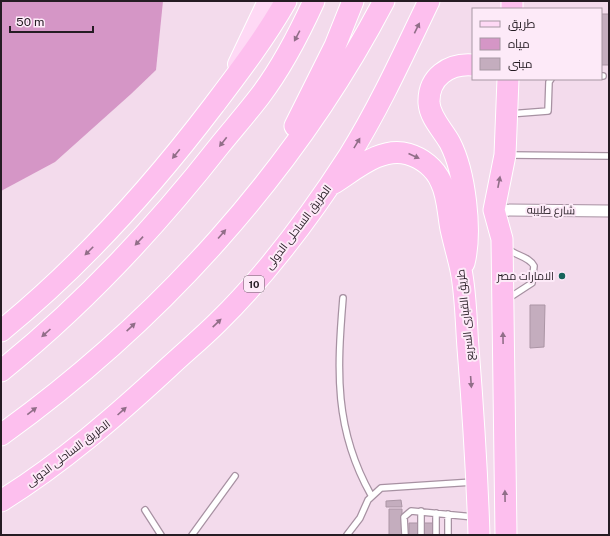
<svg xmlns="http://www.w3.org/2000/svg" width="610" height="536" viewBox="0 0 610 536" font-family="'Public Sans',Cairo,sans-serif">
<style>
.water{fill:#d596c6}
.building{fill:#c4adbe;stroke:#ab95a5}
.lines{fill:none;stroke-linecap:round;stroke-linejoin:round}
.lane-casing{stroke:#a791a2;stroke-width:8}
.street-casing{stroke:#a791a2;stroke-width:13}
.primary-casing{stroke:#fff;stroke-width:20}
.highway-casing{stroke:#fff;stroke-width:23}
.lane{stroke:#fff;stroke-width:5.5}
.street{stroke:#fff;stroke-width:11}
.primary{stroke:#fed9f5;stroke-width:18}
.highway{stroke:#fdbfee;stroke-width:21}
.oneway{fill:#916e88}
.poi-dot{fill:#17635b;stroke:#fdeaf8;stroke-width:1.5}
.labels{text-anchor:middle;stroke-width:4;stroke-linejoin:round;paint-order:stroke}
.shield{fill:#fdeaf8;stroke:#665a63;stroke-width:1}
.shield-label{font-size:10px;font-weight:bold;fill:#251c23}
.street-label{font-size:11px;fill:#251c23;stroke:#fdeaf8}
.poi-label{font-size:11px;fill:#251c23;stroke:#fdeaf8;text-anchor:end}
</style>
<rect width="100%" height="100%" fill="#f3dbec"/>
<path class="water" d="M1 1H163L156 70 131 94 55 162 1 191Z"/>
<path class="building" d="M601 14H609V65H601Z
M530 305H545L544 347 530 348Z
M401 500 402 507H386V501Z
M389 509H402V535H389Z
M409 523H418V535H409Z
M424 523H433V535H424Z"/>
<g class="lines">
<g class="lane-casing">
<path id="lane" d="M601 76H603
M509 114 548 111 549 82 551 79
M509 155 609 156
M507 248C515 256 529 256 534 266L532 283 509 298
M343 298C337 371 334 429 371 495
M145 510 161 535
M192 535 235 476
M347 535 360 518 368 500 381 488 473 482
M405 535 404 517 411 511 474 517
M421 535V511
M436 535V513
M448 535V514"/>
</g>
<g class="street-casing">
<path id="street" d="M494 210 609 211"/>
</g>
<g class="primary-casing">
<path id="primary" d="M237 64 267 1"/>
</g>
<g class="highway-casing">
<path id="highway" d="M512 9V1
M295 126 335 46 353 1
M334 183C355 170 381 146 408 154 422 158 435 168 441 182 448 196 448 214 451 229 454 243 458 256 461 270 466 295 466 322 468 348 473 410 477 473 479 535
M464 263C472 231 465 172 450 143 443 130 430 118 429 103 428 77 449 63 473 65
M1 331C82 265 151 188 214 105 239 72 265 38 286 1
M1 371C83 305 155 228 220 145 233 129 247 113 260 96 282 67 299 34 314 1
M1 435C158 322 294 173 384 1
M1 501C62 463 116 416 169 367 185 352 202 338 218 322 268 273 311 215 349 156 380 106 404 53 429 1
M506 535 502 239 494 210 505 155 508 79"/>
</g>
<use href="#lane" class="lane"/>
<use href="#street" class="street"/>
<use href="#primary" class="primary"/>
<use href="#highway" class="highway"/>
</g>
<defs><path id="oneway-solid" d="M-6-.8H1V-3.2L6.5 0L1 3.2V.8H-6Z"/></defs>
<g class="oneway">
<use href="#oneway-solid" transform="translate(417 28) rotate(-64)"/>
<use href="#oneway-solid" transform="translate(297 36) rotate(118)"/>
<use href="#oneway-solid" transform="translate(223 142) rotate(128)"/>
<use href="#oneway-solid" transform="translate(357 143) rotate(-59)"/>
<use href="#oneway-solid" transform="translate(176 154) rotate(129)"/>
<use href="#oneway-solid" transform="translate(414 156) rotate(24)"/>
<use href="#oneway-solid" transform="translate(499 182) rotate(-79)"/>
<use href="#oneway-solid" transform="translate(222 234) rotate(-49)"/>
<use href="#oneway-solid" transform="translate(139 241) rotate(133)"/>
<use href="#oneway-solid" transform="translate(89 251) rotate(135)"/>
<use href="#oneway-solid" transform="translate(217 323) rotate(-44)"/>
<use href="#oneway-solid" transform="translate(131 327) rotate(-43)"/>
<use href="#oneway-solid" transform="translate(46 333) rotate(138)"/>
<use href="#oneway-solid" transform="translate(503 338) rotate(-91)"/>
<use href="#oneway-solid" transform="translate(471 382) rotate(86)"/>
<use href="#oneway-solid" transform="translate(32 411) rotate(-38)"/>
<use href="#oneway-solid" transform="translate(122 411) rotate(-42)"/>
<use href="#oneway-solid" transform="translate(505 496) rotate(-91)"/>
</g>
<circle class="poi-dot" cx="562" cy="276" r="4"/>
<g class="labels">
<rect class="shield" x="244" y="276" width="20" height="16" rx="3"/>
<g class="shield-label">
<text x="254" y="288">10</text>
</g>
<g class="street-label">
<text transform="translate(551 210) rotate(1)" y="4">شارع طليبه</text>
<text transform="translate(298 227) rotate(-53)" y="4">الطريق الساحلى الدولى</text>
<text transform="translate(465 315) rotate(-96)" y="4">طريق القبارى السريع</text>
<text transform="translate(68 453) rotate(-37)" y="4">الطريق الساحلى الدولى</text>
</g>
<g class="poi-label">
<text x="554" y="280">الامارات مصر</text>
</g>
</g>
<rect width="610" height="536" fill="none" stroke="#251c23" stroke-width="4"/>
<rect x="472" y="8" width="130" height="72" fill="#fdeaf8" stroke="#a798a3"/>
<rect x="480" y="21" width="20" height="6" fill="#fed9f5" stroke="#a798a3"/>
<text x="508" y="28" font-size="12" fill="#251c23">طريق</text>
<rect x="480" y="38" width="20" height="12" fill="#d596c6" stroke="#a798a3"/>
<text x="508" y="48" font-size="12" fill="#251c23">مياه</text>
<rect x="480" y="58" width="20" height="12" fill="#c4adbe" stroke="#a798a3"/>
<text x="508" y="68" font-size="12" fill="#251c23">مبنى</text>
<path d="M10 26v6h83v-6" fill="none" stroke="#251c23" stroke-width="2"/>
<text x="16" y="26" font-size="12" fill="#251c23" stroke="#fdeaf8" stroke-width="3" paint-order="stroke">50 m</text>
</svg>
